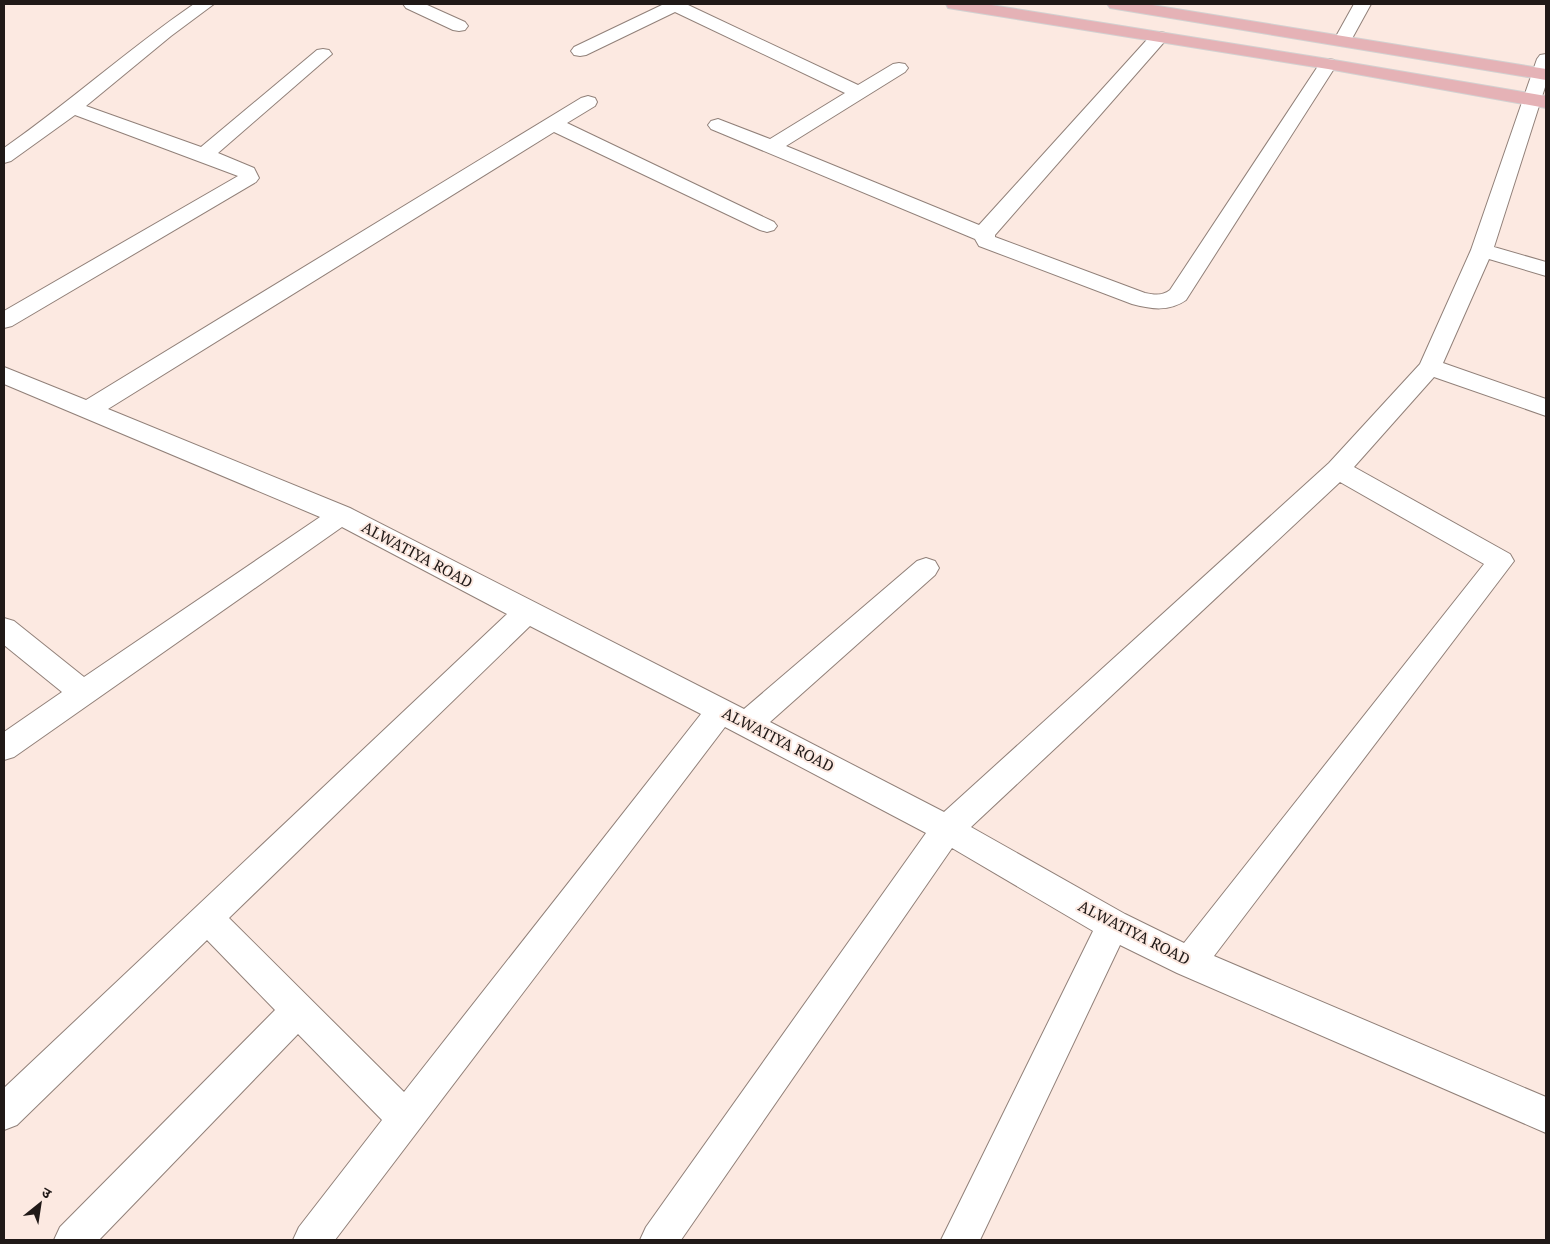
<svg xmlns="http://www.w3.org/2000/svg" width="1550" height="1244" viewBox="0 0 1550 1244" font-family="'Noto Serif','Noto Sans Devanagari',serif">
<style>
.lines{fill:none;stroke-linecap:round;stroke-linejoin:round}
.minor-casing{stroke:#918079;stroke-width:2}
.major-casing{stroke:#d2d1d1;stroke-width:2}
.minor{fill:#fff;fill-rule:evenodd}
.major{fill:#e5b2b6;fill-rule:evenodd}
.labels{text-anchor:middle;stroke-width:4;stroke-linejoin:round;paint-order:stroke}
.street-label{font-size:15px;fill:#201917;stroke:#fce9e1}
</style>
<rect width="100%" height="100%" fill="#fce9e1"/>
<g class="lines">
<g class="minor-casing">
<path id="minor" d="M194 4H214L171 36 86 106 201 147 317 50 323 49 329 50 332 54 218 153 254 168 259 178 256 182 12 326 4 328V311L238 176 75 115 11 161 4 163V148C69 103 128 49 194 4Z
M403 4H425L465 22 468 26 465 30 459 31 453 30 406 8Z
M664 4H686L858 85 893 64 899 63 905 64 908 68 905 72 786 146 979 225 1153 33 1159 32 1165 33 1168 37 1165 41 995 235V237L1145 293C1155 295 1162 296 1170 290L1322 60 1328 59 1334 60 1337 64 1186 300C1169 312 1151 309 1132 304L979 246 975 239 711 129 708 125 711 121 718 119 770 139 845 93 675 12 586 55 580 56 574 55 571 51 574 47Z
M1354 4H1371L1349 44 1343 45 1337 44 1334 40Z
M1546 54V84L1494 247 1546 262V276L1489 259 1443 363 1546 399V416L1434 377 1354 467 1510 554 1514 561 1214 956 1546 1097V1133L1177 973 1120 945 980 1240H941L1093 931 952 848 681 1240H640L646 1227 926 833 725 727 335 1240H293L299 1227 382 1120 298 1034 99 1240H54L60 1227 275 1010 207 940 17 1125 4 1130V1088L507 614 342 527 14 757 4 760V732L62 692 4 645V618L14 621 84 677 320 517 4 384V367L86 400 581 98 588 96 595 98 597 102 595 106 567 123 774 222 777 226 774 230 767 232 760 230 554 132 108 409 350 508 744 709 917 561 926 558 935 561 939 568 935 575 770 722 944 812 1329 463 1420 364 1471 250 1537 59 1540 55ZM1340 482 1484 564 1184 943 1125 914 971 827ZM530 626 701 714 404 1092 229 918Z"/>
</g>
<g class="major-casing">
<path id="major" d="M946 4H985L1328 59 1546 96V108L1328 69 954 9 948 8Z
M1107 4H1146L1546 69V80L1116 9 1110 8Z"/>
</g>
<use href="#minor" class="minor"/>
<use href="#major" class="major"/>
</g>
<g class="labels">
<g class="street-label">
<text transform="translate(417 555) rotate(28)" y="5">ALWATIYA ROAD</text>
<text transform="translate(778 740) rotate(27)" y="5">ALWATIYA ROAD</text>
<text transform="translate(1134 933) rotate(27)" y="5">ALWATIYA ROAD</text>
</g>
</g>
<rect width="1550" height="1244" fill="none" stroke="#201917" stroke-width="10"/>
<g transform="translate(40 1204) rotate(30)" stroke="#fce9e1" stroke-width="4" paint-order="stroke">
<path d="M0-4L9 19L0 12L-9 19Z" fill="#201917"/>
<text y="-8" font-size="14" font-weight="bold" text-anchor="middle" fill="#201917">उ</text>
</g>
</svg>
